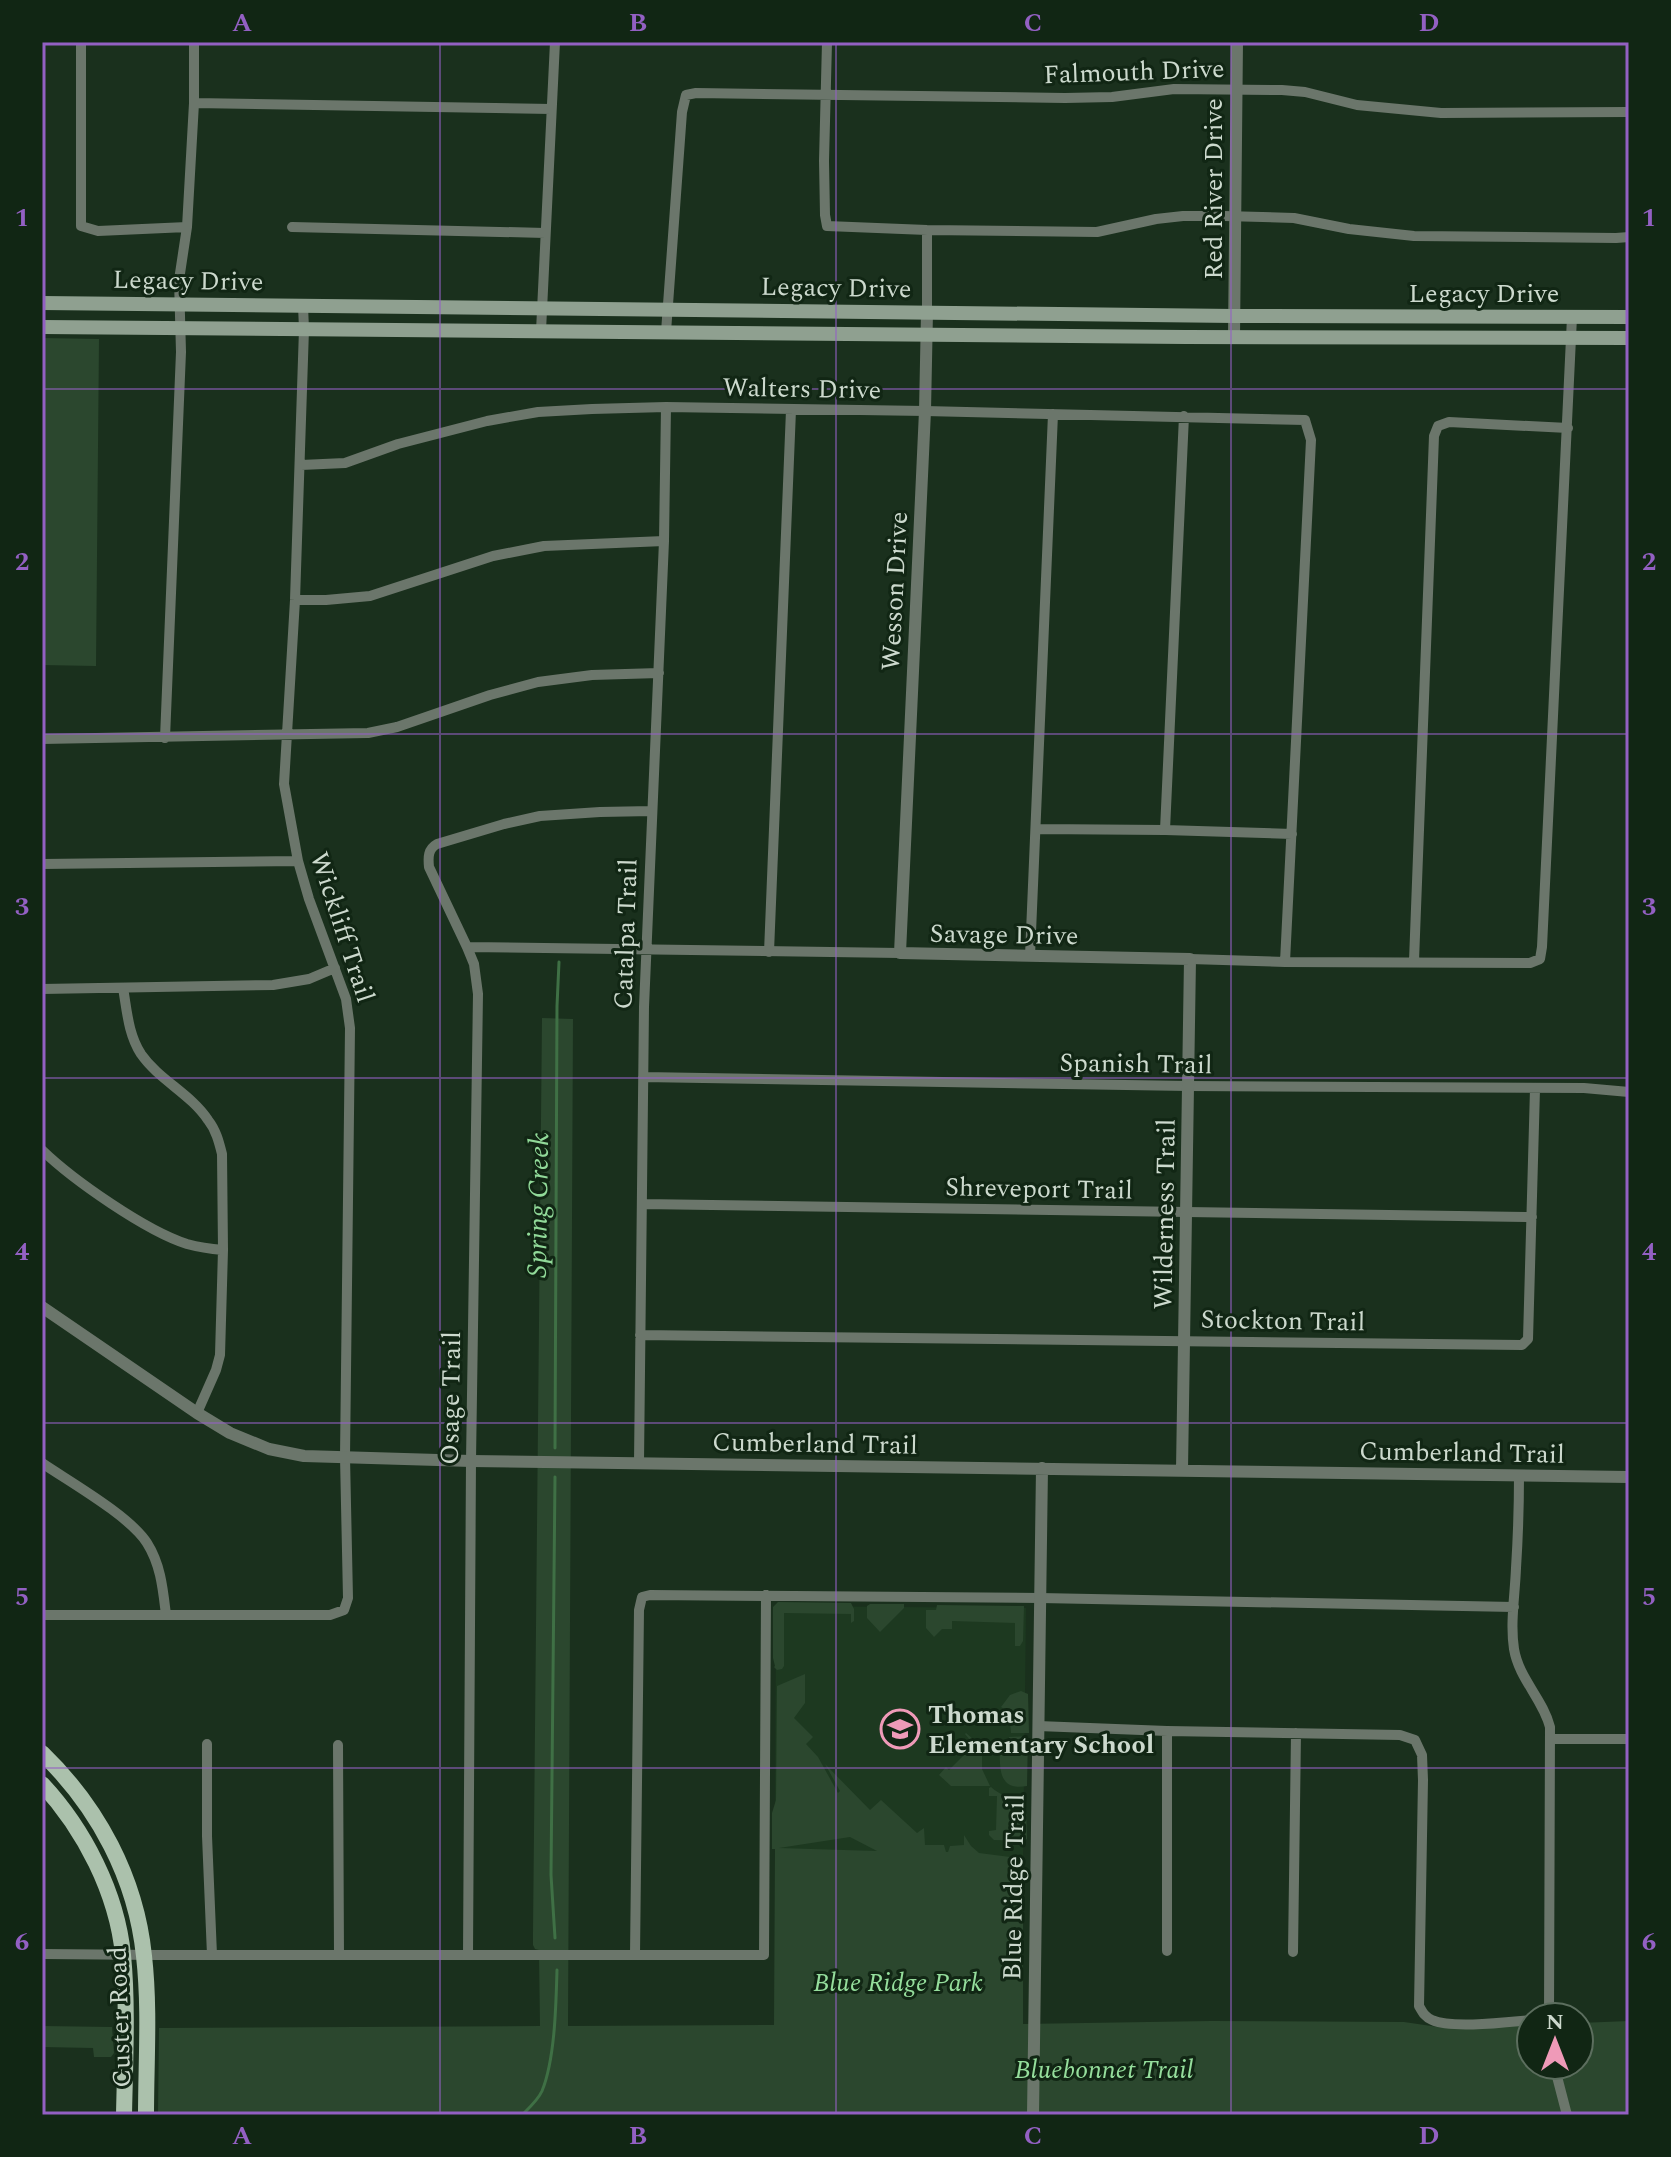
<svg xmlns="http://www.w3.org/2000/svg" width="1671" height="2157" viewBox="0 0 1671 2157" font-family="Spectral,serif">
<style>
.built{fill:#1d3920}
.green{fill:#2b472e;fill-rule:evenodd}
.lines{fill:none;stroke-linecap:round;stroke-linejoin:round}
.stream{stroke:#3f7045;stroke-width:3}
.minor{stroke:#6b766b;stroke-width:10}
.tertiary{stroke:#6b766b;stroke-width:12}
.secondary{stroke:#8fa090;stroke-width:14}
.primary{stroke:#abc1ac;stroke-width:16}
.grid{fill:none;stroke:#9360c3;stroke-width:2;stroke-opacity:0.55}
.labels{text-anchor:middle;stroke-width:6;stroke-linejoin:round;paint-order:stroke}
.street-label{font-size:26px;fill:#ccd9cd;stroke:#112614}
.poi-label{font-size:26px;font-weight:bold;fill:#ccd9cd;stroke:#112614;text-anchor:start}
.park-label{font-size:26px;font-style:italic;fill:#95de9c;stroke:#112614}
.water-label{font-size:28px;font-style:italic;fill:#91da99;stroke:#112614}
.neatline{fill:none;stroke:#9360c3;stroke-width:3}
.grid-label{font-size:26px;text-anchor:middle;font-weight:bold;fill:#9360c3}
</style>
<rect width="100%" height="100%" fill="#1a301d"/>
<path class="built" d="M776 1606 1026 1608 1023 1864 958 1853 775 1849Z"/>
<path class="green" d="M42 338 99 339 96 666 42 665Z
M542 1018 573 1019 568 2026 774 2025 775 1849H772V1813L776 1800 777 1686 805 1674V1703L794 1718 813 1737 806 1744 818 1757 838 1793 840 1791 825 1764 870 1810 881 1800 917 1833 924 1828 925 1845H944L946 1852H948L950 1846 964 1845V1835L971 1846 979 1853 1025 1859 1023 1866V2024L1211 2021 1404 2022 1438 2027 1531 2024V2065H1579V2023L1629 2021V2115H158L159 2028 540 2026 539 1950 535 1949 533 1945V1932ZM850 1837 877 1851 779 1848Z
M778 1602 851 1603 854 1609V1621L851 1623V1614L784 1613V1666L782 1669 777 1670 774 1667 775 1666 773 1658V1607Z
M870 1604H904V1608L880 1632 867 1618V1606Z
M937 1605 1024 1606 1023 1641 1020 1646H1015V1623L952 1621V1629H942L934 1637 926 1628V1610H936Z
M1021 1691 1028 1694 1029 1733H1011L1009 1712 1001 1707 1010 1695Z
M966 1733 982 1747V1769L990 1786H951L939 1775 946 1767 949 1770 974 1745 965 1734Z
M1028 1736 1027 1786C996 1792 1000 1764 1000 1743L1008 1747 1009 1737Z
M991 1787C1004 1799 1017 1797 1026 1806L1027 1839 1024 1841 994 1840 989 1835V1831L996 1830 997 1796H989V1788Z
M42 2026 112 2027 114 2053 111 2057H94L93 2048 42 2047Z"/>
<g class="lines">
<path class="stream" d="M555 1448 557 1006 559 962
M555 1477 551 1875 555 1938
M522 2115C529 2108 538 2100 542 2091 555 2059 556 2005 557 1970"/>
<path class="minor" d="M81 42V226L98 231 187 227
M827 42 824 161 825 215 827 226 927 230 1097 232 1156 219 1183 216H1224L1294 218 1349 229 1414 236 1616 238 1629 237
M194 103 551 109
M292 227 545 233
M927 312V230
M541 331 555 42
M666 332 682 112 686 95 696 93 1065 98 1112 97 1174 89 1282 90 1305 92 1357 105 1441 113 1629 112
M301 465 345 463 398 444 487 421 538 412 592 409 666 407 925 411 1305 420 1311 440 1285 962
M295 600H326L370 596 493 556 544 546 664 541
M165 738 181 352 179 280 187 227 194 103V42
M42 739 368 733 397 727 490 695 538 682 592 675 659 673
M1037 829 1165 830 1292 834
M1165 830 1184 416
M42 864 298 861
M467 947 900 953
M769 952 791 410
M1030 956 1053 414
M1190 959 1285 962 1530 963 1540 959 1542 947 1572 317
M1414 961 1434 436 1438 426 1449 422 1568 428
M123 988C127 1010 128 1034 141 1054 159 1080 191 1094 208 1120 216 1130 219 1142 222 1154L223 1250 220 1355 216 1370 197 1413
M42 989 273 985 309 979 335 968
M643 1077 1188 1086 1584 1088 1629 1092
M42 1150C73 1180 146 1231 187 1244 198 1247 211 1249 223 1250
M642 1204 1532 1217
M640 1335 1522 1345 1528 1339 1535 1089
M42 1463C70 1482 130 1516 147 1543 161 1565 163 1590 166 1615
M639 1463 644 1007 664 541 666 407
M1519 1475C1519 1506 1518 1537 1516 1568 1515 1595 1510 1623 1514 1649 1519 1679 1543 1699 1550 1727L1549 2017
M42 1615H330L344 1610 348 1598 345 1457 350 1028 346 999 309 899 298 861 284 784 295 600 304 329 303 306
M1038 1726 1167 1731 1400 1735 1415 1740 1422 1755 1423 1780 1419 2006C1423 2013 1425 2017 1432 2020 1452 2029 1508 2022 1531 2020
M1167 1731V1951
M1550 1739H1629
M207 1744V1836L212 1955
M338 1745 339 1955
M1293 1952 1296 1733
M42 1954 158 1955H764L766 1595
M468 1955 471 1461 478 994 474 964 467 947 429 867C428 857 428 849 437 844L504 824 540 816 600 812 652 811
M635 1955 639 1610 642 1597 650 1595 1040 1598 1514 1607
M1554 2065 1567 2115"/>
<path class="tertiary" d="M927 312 925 411 900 953 1190 959 1182 1470
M1234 337 1237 42
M42 1307 197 1413 230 1433 269 1449 304 1456 471 1461 1629 1477
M1033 2115 1042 1468"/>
<path class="secondary" d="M42 303 1234 316 1629 317
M42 327 1185 337 1629 338"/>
<path class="primary" d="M42 1753C98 1807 136 1878 144 1956 150 2009 146 2062 146 2115
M42 1784C84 1829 117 1893 123 1955 128 2006 125 2063 124 2115"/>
</g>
<path class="grid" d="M440 42V2115M836 42V2115M1231 42V2115M42 389H1629M42 734H1629M42 1078H1629M42 1423H1629M42 1768H1629"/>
<defs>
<g id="school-ring" transform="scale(2)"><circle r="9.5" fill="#112614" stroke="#ef9ab8" stroke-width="1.5"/><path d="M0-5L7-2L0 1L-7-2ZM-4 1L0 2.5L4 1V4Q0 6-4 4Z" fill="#ef9ab8"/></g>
</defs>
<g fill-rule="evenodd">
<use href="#school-ring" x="900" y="1729"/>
</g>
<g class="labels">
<g class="street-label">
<text transform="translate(1134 71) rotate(-2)" y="9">Falmouth Drive</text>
<text transform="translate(1213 189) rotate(-90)" y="9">Red River Drive</text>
<text transform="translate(188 280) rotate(1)" y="9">Legacy Drive</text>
<text transform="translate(836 287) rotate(1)" y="9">Legacy Drive</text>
<text x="1484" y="302">Legacy Drive</text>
<text transform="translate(802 388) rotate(1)" y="9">Walters Drive</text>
<text transform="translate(894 591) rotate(-87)" y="9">Wesson Drive</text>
<text transform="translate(343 927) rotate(72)" y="9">Wickliff Trail</text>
<text transform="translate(625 934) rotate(-88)" y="9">Catalpa Trail</text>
<text transform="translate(1004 934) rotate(1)" y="9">Savage Drive</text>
<text transform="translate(1136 1063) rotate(1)" y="9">Spanish Trail</text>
<text transform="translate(1039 1188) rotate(1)" y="9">Shreveport Trail</text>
<text transform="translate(1164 1214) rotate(-89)" y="9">Wilderness Trail</text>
<text transform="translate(1283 1320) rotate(1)" y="9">Stockton Trail</text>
<text transform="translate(450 1398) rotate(-89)" y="9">Osage Trail</text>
<text transform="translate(815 1443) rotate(1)" y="9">Cumberland Trail</text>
<text transform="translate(1462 1452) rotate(1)" y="9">Cumberland Trail</text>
<text transform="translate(1013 1887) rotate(-89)" y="9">Blue Ridge Trail</text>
<text transform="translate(119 2017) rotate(-92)" y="9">Custer Road</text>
</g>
<g class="poi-label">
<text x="928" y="1723">Thomas<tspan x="928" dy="30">Elementary School</tspan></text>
</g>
<g class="park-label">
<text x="898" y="1991">Blue Ridge Park</text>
<text x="1104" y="2078">Bluebonnet Trail</text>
</g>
<g class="water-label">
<text transform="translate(537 1205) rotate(-89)" y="10">Spring Creek</text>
</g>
</g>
<rect width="1671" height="2157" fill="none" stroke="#112614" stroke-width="88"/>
<g transform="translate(1555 2041)"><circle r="38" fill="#112614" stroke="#5c6e5e" stroke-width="2"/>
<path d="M0-6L14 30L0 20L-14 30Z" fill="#ef9ab8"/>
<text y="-12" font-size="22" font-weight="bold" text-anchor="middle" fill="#ccd9cd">N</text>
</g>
<rect x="44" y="44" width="1583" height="2069" class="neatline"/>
<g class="grid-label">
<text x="242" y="31">A</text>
<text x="638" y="31">B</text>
<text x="1033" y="31">C</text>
<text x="1429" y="31">D</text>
<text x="22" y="226">1</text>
<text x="1649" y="226">1</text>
<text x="22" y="570">2</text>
<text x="1649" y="570">2</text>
<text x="22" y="915">3</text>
<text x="1649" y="915">3</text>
<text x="22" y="1260">4</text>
<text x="1649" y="1260">4</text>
<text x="22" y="1605">5</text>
<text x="1649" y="1605">5</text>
<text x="22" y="1950">6</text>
<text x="1649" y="1950">6</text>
<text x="242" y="2144">A</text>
<text x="638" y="2144">B</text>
<text x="1033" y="2144">C</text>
<text x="1429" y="2144">D</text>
</g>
</svg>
